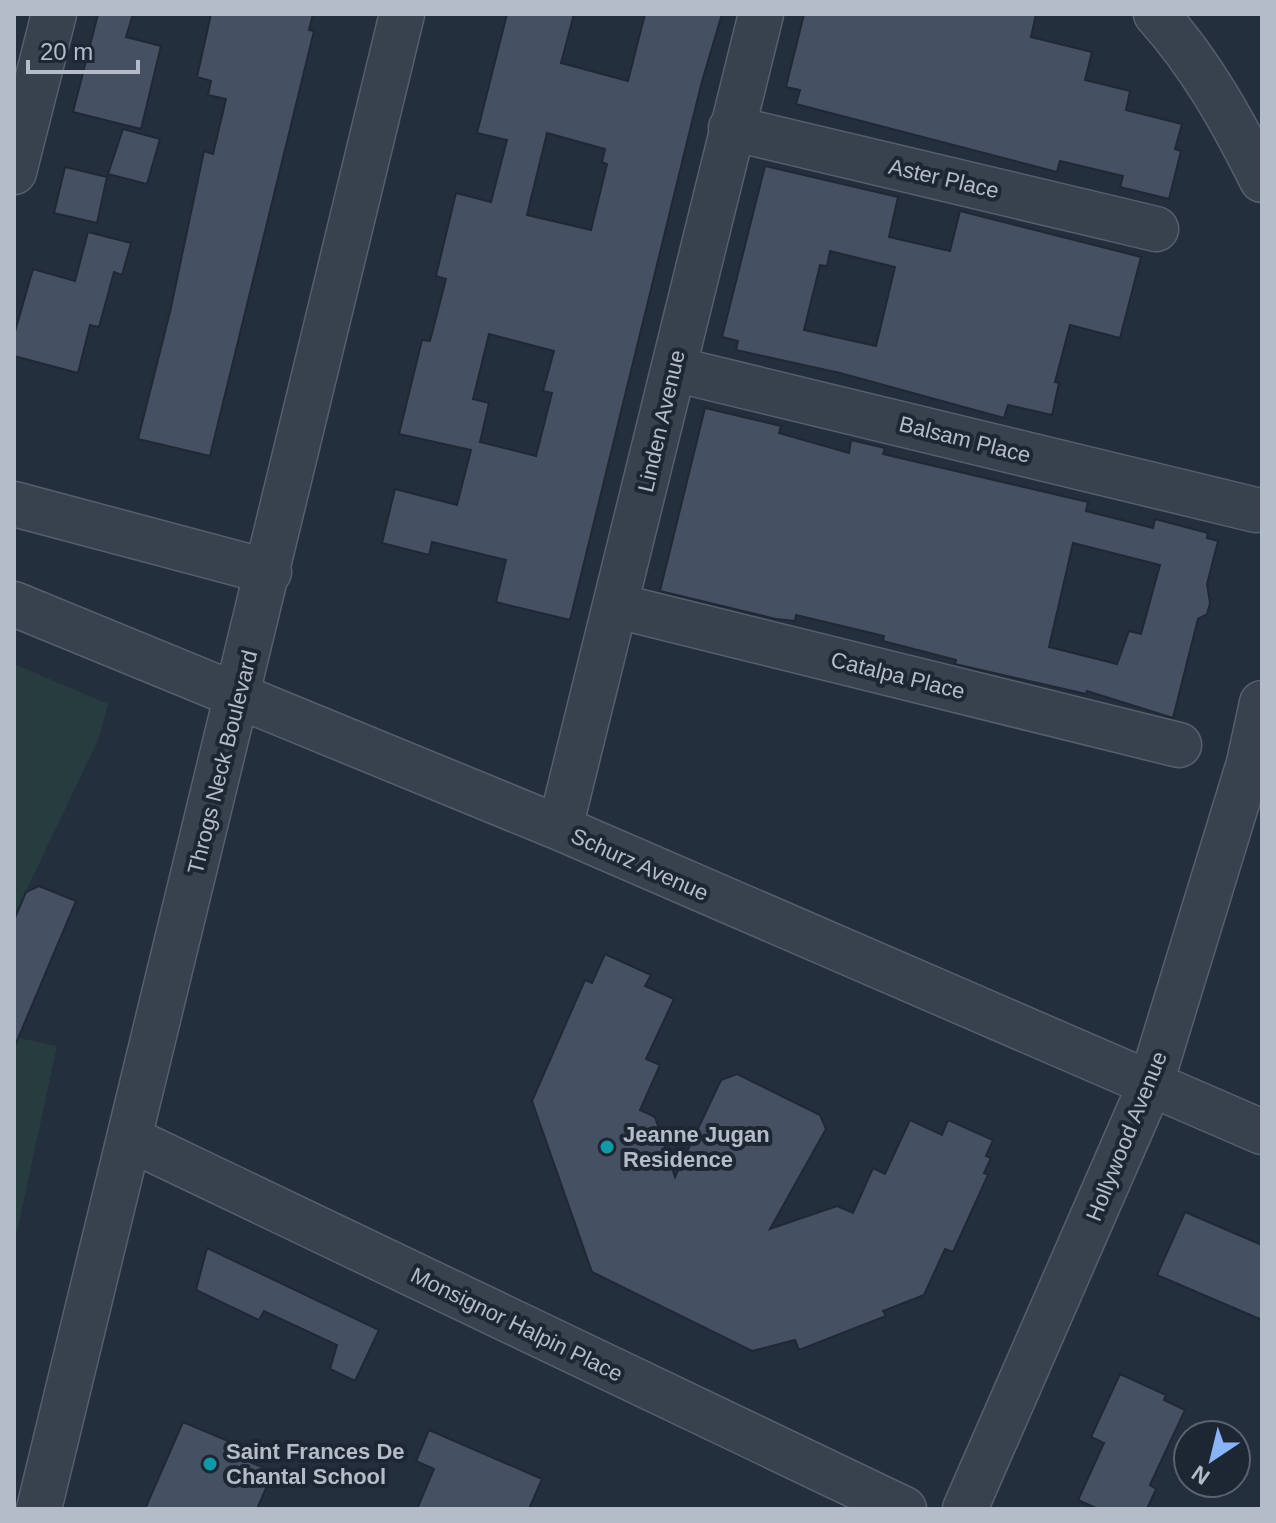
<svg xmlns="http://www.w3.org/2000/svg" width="1276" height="1523" viewBox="0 0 1276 1523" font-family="Helvetica,sans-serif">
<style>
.green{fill:#263c3f}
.building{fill:#455162;stroke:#1f2835;stroke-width:2;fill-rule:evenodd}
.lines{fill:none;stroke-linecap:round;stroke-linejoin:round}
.minor-casing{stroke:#565f6c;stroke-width:47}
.minor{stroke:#38414e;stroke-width:44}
.culture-dot{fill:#0f9aa8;stroke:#1d2633;stroke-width:3}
.labels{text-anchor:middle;stroke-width:8;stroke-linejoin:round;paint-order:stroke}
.street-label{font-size:22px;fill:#b4bcc9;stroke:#1d2633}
.poi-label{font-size:22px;font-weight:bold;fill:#b4bcc9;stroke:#1d2633;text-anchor:start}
</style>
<rect width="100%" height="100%" fill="#242f3e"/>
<path class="green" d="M14 664 108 704 99 738 14 916Z
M14 1037 57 1046 14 1246Z"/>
<path class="building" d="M98 14H133L126 37 161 46 141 129 73 112Z
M211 14H313L309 30 314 31 210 456 138 439 170 312 204 151 213 154 226 99 208 95 211 81 197 77Z
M507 14H574L561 63 628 81 645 14H722L701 85 570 620 496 602 506 560 432 542 429 555 382 543 395 489 457 505 471 450 399 434 422 340 430 341 446 279 436 276 456 193 491 202 507 140 477 133ZM547 133 605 149 602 162 607 164 591 230 527 215ZM489 334 554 351 543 391 552 393 536 456 480 442 489 403 473 399Z
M804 14H1036L1031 37 1092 52 1085 80 1130 91 1126 110 1182 124 1175 149 1181 151 1169 199 1120 187 1123 176 1060 161 1057 172 796 104 800 90 786 87Z
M123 129 160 139 147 184 108 174Z
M765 166 898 197 889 237 950 251 960 211 1141 257 1120 338 1070 325 1055 382 1059 383 1052 415 1008 405 1004 418 840 373 736 350 738 341 722 337ZM830 251 895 267 876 346 804 330 820 265 827 266Z
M65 167 107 177 97 223 54 213Z
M88 232 131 243 122 275 114 272 99 327 90 325 78 373 14 356V335L33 269 75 281Z
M705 408 781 426 779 433 849 453 851 440 885 448 883 454 1088 502 1086 511 1153 528 1155 519 1208 533 1207 538 1218 541 1207 584 1210 603 1207 614 1198 619 1173 718 1087 691 1086 694 955 664 956 660 883 641 884 636 796 615 795 621 776 619 660 591ZM1073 543 1160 565 1141 634 1129 631 1117 664 1049 647Z
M39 886 76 901 14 1048V920L26 892Z
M605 954 651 975 645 986 674 999 646 1059 660 1065 640 1110 655 1117 675 1177 721 1080 737 1074 820 1115 826 1129 770 1229 837 1206 853 1213 873 1168 885 1174 910 1120 942 1135 948 1120 993 1140 986 1156 991 1158 984 1173 988 1175 953 1252 945 1249 924 1295 883 1311 886 1316 799 1350 795 1340 752 1351 592 1272 532 1101 585 980 592 983Z
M1185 1212 1262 1245V1320L1157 1275Z
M207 1248 379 1330 355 1381 330 1369 337 1345 264 1311 259 1320 196 1290Z
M1120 1374 1166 1395 1164 1400 1185 1410 1150 1485 1156 1489 1147 1509H1098L1078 1500 1104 1443 1091 1437Z
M183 1422 240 1446 236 1456 273 1472 257 1509H145Z
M429 1430 542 1479 529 1509H417L434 1469 416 1461Z"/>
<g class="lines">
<g class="minor-casing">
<path id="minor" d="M1156 14C1201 64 1232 120 1262 180
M731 128 1156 229
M14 172 54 14
M674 369 1256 510
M14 504 269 572
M14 604 560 828 1262 1132
M617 606 1179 745
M560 828 761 14
M130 1139 904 1509
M39 1509 402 14
M965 1509 1151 1083 1249 763 1262 703"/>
</g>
<use href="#minor" class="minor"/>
</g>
<g class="culture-dot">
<circle cx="607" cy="1147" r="8"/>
<circle cx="210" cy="1464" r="8"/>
</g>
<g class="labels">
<g class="street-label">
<text transform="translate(944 178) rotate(13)" y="8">Aster Place</text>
<text transform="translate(661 421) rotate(-77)" y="8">Linden Avenue</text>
<text transform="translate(965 439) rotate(14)" y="8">Balsam Place</text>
<text transform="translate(898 675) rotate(14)" y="8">Catalpa Place</text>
<text transform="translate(222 762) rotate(-76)" y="8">Throgs Neck Boulevard</text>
<text transform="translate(640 864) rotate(24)" y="8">Schurz Avenue</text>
<text transform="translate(1126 1136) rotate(-68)" y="8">Hollywood Avenue</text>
<text transform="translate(517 1324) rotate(26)" y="8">Monsignor Halpin Place</text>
</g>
<g class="poi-label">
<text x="623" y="1142">Jeanne Jugan<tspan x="623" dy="25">Residence</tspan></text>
<text x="226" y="1459">Saint Frances De<tspan x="226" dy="25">Chantal School</tspan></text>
</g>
</g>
<rect width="1276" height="1523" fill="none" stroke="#b4bcc9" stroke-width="32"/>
<g transform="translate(1212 1459) rotate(215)"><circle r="38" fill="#1d2633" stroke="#59626f" stroke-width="2"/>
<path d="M0-6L14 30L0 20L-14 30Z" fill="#8ab4f8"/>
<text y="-12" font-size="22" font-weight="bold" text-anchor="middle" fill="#b4bcc9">N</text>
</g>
<path d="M28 60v12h110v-12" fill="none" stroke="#b4bcc9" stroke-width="4"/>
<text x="40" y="60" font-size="24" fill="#b4bcc9" stroke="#1d2633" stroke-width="6" paint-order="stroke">20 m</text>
</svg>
